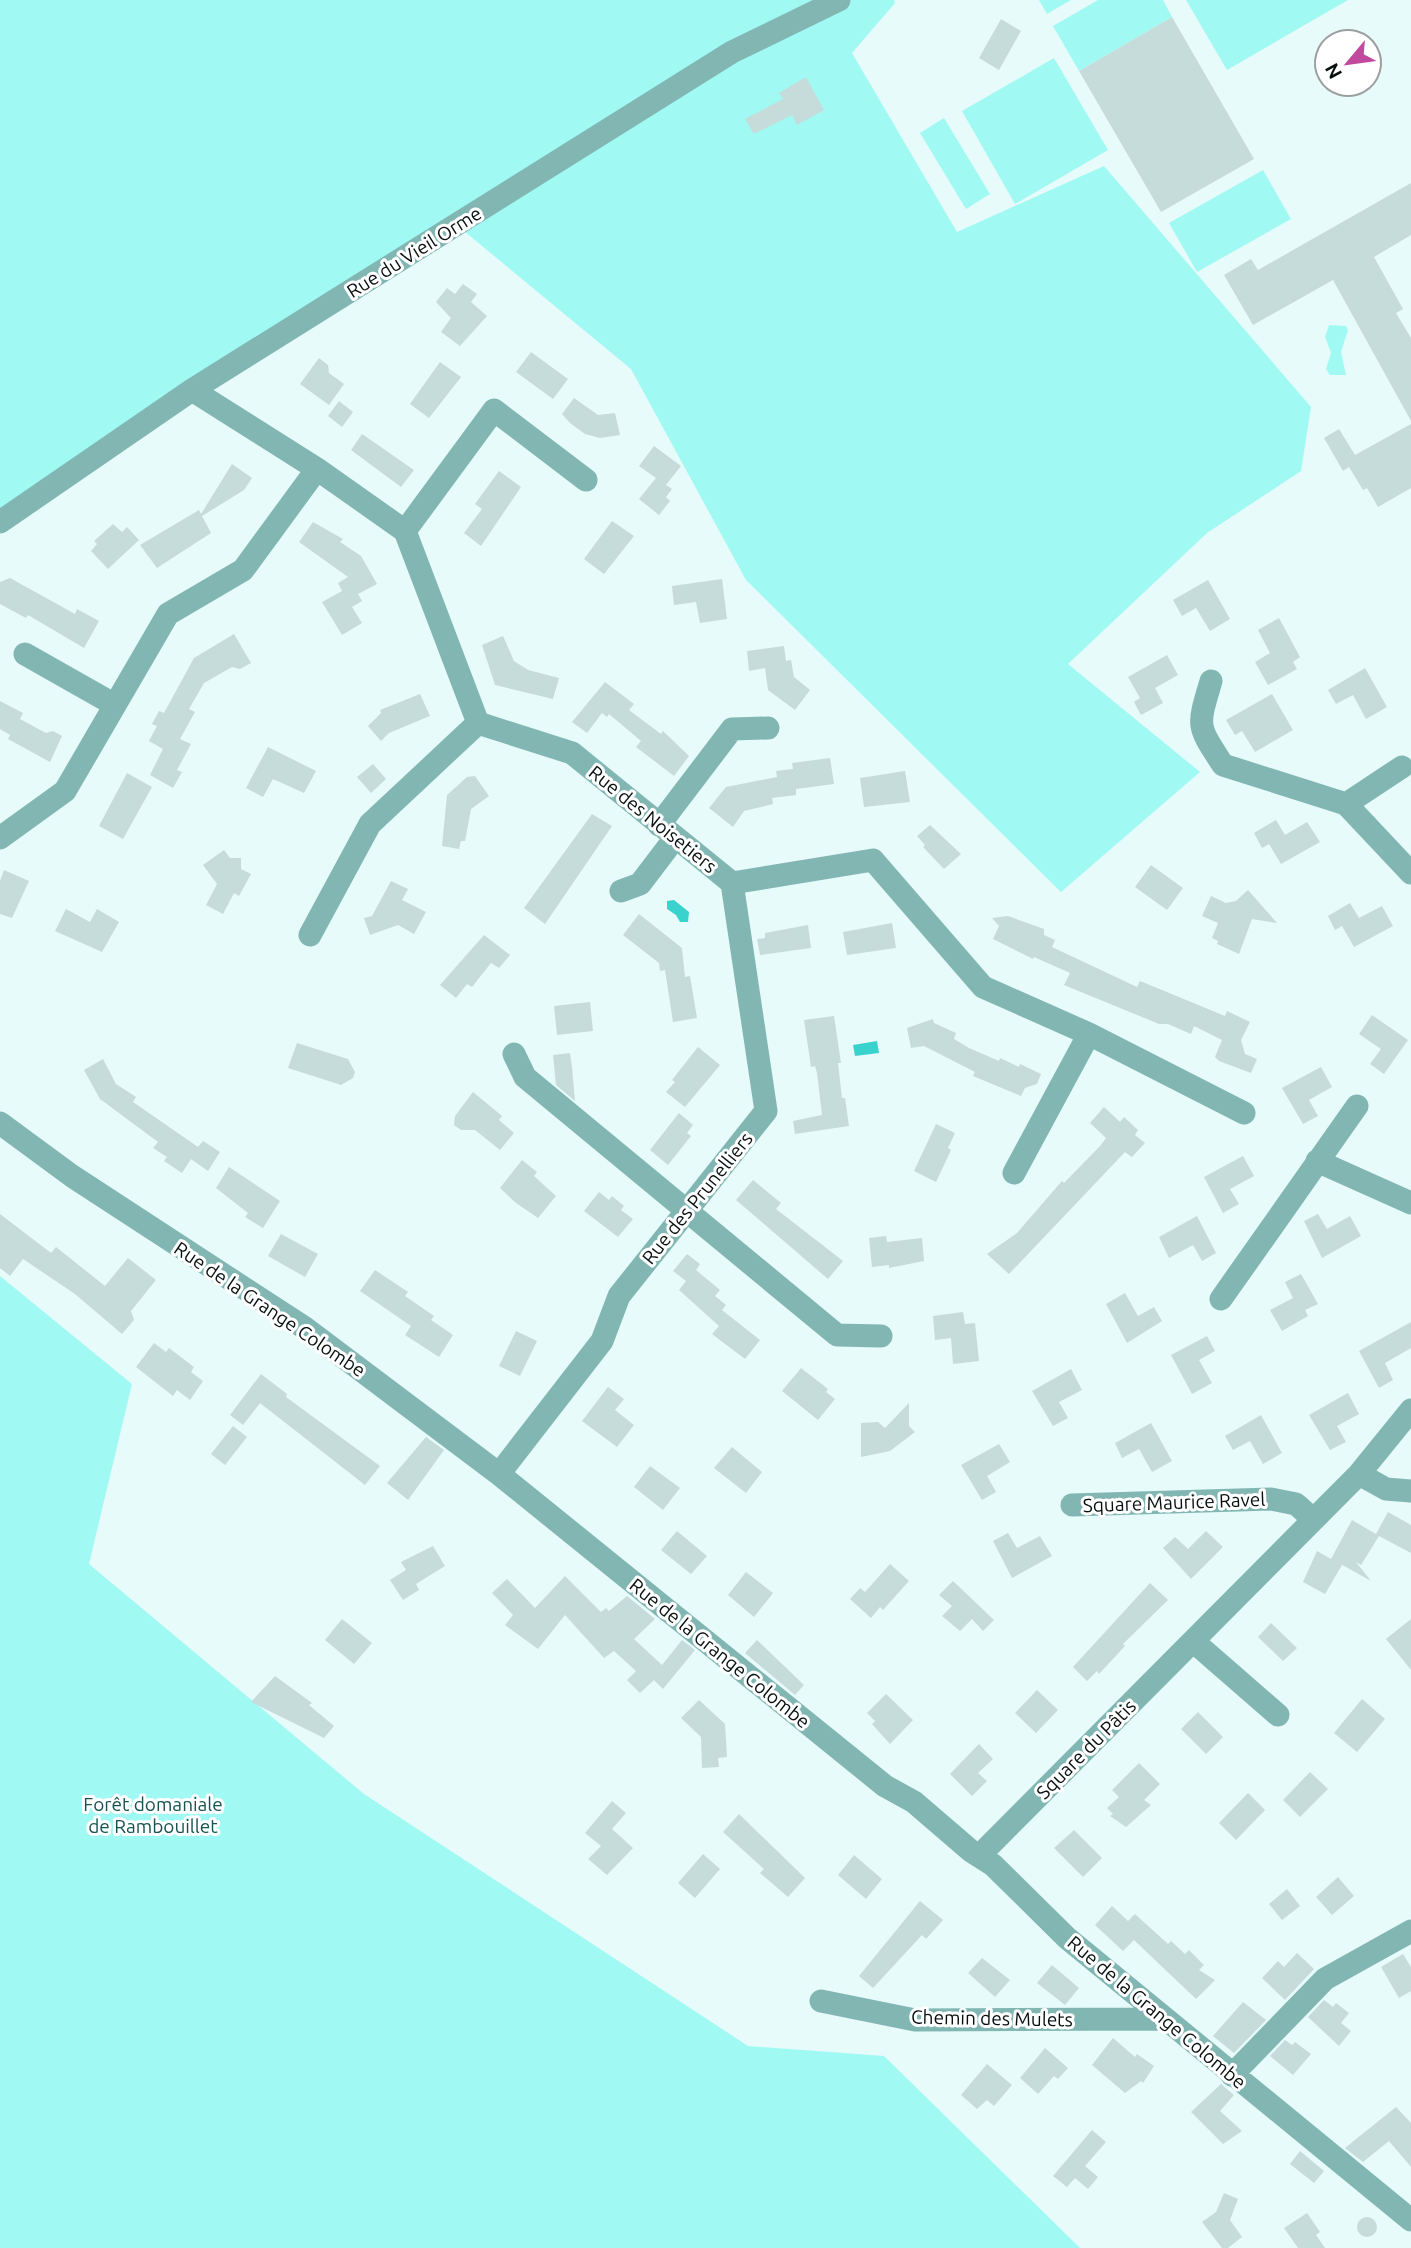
<svg xmlns="http://www.w3.org/2000/svg" width="1411" height="2248" viewBox="0 0 1411 2248" font-family="Ubuntu,sans-serif">
<style>
.green{fill:#a1f9f4}
.water{fill:#3ad2cc}
.building{fill:#c6dcda}
.lines{fill:none;stroke-linecap:round;stroke-linejoin:round}
.street{stroke:#82b6b3;stroke-width:23}
.labels{text-anchor:middle;stroke-width:6;stroke-linejoin:round;paint-order:stroke}
.street-label{font-size:19px;fill:#070e0e;stroke:#fff}
.park-label{font-size:19px;fill:#165451;stroke:#fff}
</style>
<rect width="100%" height="100%" fill="#e6fbfa"/>
<path class="green" d="M0 0H894L895 3 852 53 957 232 1104 166 1311 407 1301 471 1207 533 1068 664 1200 772 1061 892 746 580 631 369 453 222 0 512Z
M1039 0H1071L1047 14Z
M1098 0H1163L1172 17 1079 71 1053 26Z
M1186 0H1348L1227 70Z
M1054 58 1108 150 1015 204 962 111Z
M944 118 990 194 966 209 920 133Z
M1263 170 1291 219 1197 272 1169 223Z
M1329 325 1346 326 1348 330 1341 352 1346 375H1330L1326 369 1331 353 1325 337Z
M0 1276 132 1384 89 1564 364 1794 748 2046 884 2056 1080 2248H0Z"/>
<path class="water" d="M667 901 674 900 689 912 688 922H680L676 915 667 909Z
M877 1041 879 1053 855 1056 853 1045Z"/>
<path class="building" d="M1172 17 1254 159 1161 212 1079 71Z
M1001 19 1021 31 999 70 979 58Z
M806 77 824 110 797 125 792 115 754 134 745 119 783 99 779 93Z
M1411 183V235L1374 257 1403 309 1396 313 1411 338V421L1333 280 1253 325 1224 275 1251 259 1258 270Z
M463 284 477 294 471 302 487 316 460 346 441 332 451 318 436 302 447 288 455 294Z
M531 352 568 379 553 399 516 372Z
M319 358 328 365 329 373 344 384 329 405 300 384Z
M440 362 461 377 429 418 410 404Z
M574 398 598 415 615 413 620 435 600 438 585 434 570 423 562 414Z
M339 401 353 412 342 427 328 416Z
M1411 424V488L1378 507 1367 488 1363 490 1349 467 1343 471 1324 438 1339 429 1355 455Z
M362 434 414 470 401 487 351 450Z
M654 446 681 466 666 485 672 489 666 497 670 501 659 515 639 499 656 478 639 466Z
M232 464 252 478 244 490 202 516 211 533 157 568 140 545 199 510 201 514Z
M499 471 521 487 481 546 464 533 482 509 475 504Z
M612 521 634 536 604 574 584 559Z
M313 522 343 539 340 542 361 556 377 584 358 594 362 601 352 607 362 623 342 635 322 602 342 591 338 583 348 577 299 542Z
M113 524 122 532 127 527 139 540 108 569 91 551 97 544 94 541Z
M10 578 75 614 77 609 99 621 84 648 28 615 26 618 0 604V582Z
M722 579 727 619 700 623 696 602 674 605 672 586Z
M1208 580 1230 619 1210 631 1196 608 1182 616 1173 600Z
M1279 618 1300 657 1293 662 1297 669 1268 685 1255 662 1270 653 1258 630Z
M234 634 251 663 240 669 232 667 204 683 189 709 195 712 180 739 191 744 177 770 182 772 173 788 150 775 163 749 149 741 157 726 152 724 159 711 164 713 194 658Z
M503 636 514 661 528 670 559 678 553 699 495 685 482 645Z
M784 646 786 661 791 660 794 677 810 690 795 710 768 690 765 668 749 671 747 651Z
M1167 655 1178 675 1155 688 1163 703 1141 715 1134 702 1140 698 1128 677Z
M1365 668 1387 707 1366 719 1353 695 1336 704 1328 690Z
M605 682 634 704 629 710 661 734 663 731 689 756 674 776 636 747 641 741 609 714 607 717 602 713 587 733 572 722Z
M420 694 430 716 389 733 381 741 368 726 381 713 380 710Z
M1272 694 1293 730 1255 752 1242 731 1235 735 1226 720Z
M0 701 23 713 20 719 46 733 53 731 62 736 50 762 8 739 10 735 0 729Z
M268 747 316 771 304 793 273 779 263 797 246 788Z
M830 758 834 784 796 789V795L772 798 773 804 744 811 733 827 709 808 726 787 777 777 776 771 793 769 792 763Z
M373 764 386 779 371 793 357 777Z
M905 771 910 802 864 807 860 778Z
M127 773 152 787 123 839 99 826Z
M475 776 489 796 471 809 465 841H461L459 849 442 846 447 795 467 777Z
M592 814 612 826 545 924 524 908Z
M1276 820 1285 835 1307 822 1320 842 1281 864 1269 844 1262 848 1254 833Z
M930 825 961 854 944 869 923 847 925 845 917 836Z
M224 850 230 858H241V869L251 874 239 896 234 893 223 914 206 905 217 884 203 865Z
M1151 865 1183 888 1167 910 1135 887Z
M4 870 29 881 12 918 0 914V881Z
M391 881 408 889 402 900 426 912 414 934 398 925 370 935 364 918 372 916Z
M1248 890 1277 923 1252 919 1239 954 1217 944 1218 941 1212 938 1218 923 1202 916 1211 896 1226 903 1236 901Z
M1350 903 1359 918 1382 906 1393 926 1354 947 1342 926 1335 930 1328 916Z
M66 909 90 922 97 909 119 922 102 952 55 931Z
M639 914 682 948 685 977 690 976 697 1018 673 1022 665 970 660 971 659 963 623 935Z
M1008 916 1044 929V935L1055 940 1052 947 1137 987 1140 981 1225 1016 1227 1011 1250 1022 1241 1040 1245 1054 1257 1059 1251 1073 1219 1061 1215 1057 1222 1040 1194 1026 1191 1034 1168 1024H1159L1064 985 1070 973 1034 957 1033 959 993 939 999 926 992 918Z
M892 923 896 948 847 955 843 932Z
M808 925 811 948 760 955 757 939 765 938V933Z
M484 935 510 955 499 968 491 963 472 987 467 984 456 998 440 985Z
M590 1002 593 1031 557 1035 554 1006Z
M1372 1015 1408 1040 1384 1074 1370 1064 1381 1049 1359 1034Z
M834 1016 841 1063H838L842 1098H845L849 1126 795 1134 793 1121 822 1115 817 1073 815 1066 811 1067 804 1020Z
M933 1019 934 1023 956 1033 954 1039 969 1048 999 1061 1000 1058 1019 1067 1020 1064 1041 1074 1037 1084 1025 1088 1021 1096 973 1076 975 1072 924 1046 911 1048 907 1028Z
M297 1043 348 1059 355 1072 353 1078 341 1085 288 1068Z
M698 1047 720 1065 685 1107 666 1092 675 1082 672 1080Z
M570 1053 572 1067 575 1101 556 1085 553 1055Z
M103 1059 116 1084 136 1097 133 1102 198 1147 203 1141 220 1152 208 1171 191 1159 182 1173 164 1161 167 1157 153 1148 158 1142 100 1099 84 1070Z
M1321 1067 1332 1087 1309 1100 1318 1116 1303 1124 1282 1088Z
M473 1092 502 1116 499 1120 514 1133 500 1150 475 1130H461L454 1125 455 1116Z
M1104 1107 1120 1122 1124 1117 1138 1130 1135 1135 1145 1143 1132 1157 1125 1152 1009 1274 987 1254 1017 1233 1062 1181 1064 1183 1101 1145 1106 1138 1090 1123Z
M679 1113 693 1125 687 1133 691 1136 668 1165 650 1150Z
M936 1124 955 1133 948 1148 951 1150 936 1182 914 1171Z
M1243 1156 1254 1176 1230 1189 1239 1204 1223 1213 1204 1177Z
M522 1160 537 1172 534 1176 556 1196 538 1218 516 1203 500 1188Z
M229 1167 280 1201 263 1228 245 1217 248 1213 216 1188Z
M753 1180 781 1203 776 1209 843 1261 828 1279 736 1200Z
M599 1192 609 1200 612 1196 624 1206 621 1210 633 1219 618 1237 584 1211Z
M0 1214 51 1253 56 1247 105 1286 128 1258 156 1280 131 1311 134 1320 122 1334 75 1294 23 1259 10 1276 0 1268Z
M1318 1214 1327 1229 1350 1216 1361 1236 1322 1258 1304 1221Z
M1197 1216 1216 1253 1202 1261 1193 1245 1169 1258 1159 1237Z
M281 1234 318 1254 305 1277 268 1256Z
M886 1236 887 1242 922 1238 924 1261 889 1268V1265L872 1267 869 1238Z
M687 1254 700 1264 696 1270 720 1290 715 1296 726 1305 722 1310 760 1340 745 1359 712 1334 719 1326 679 1290 686 1281 673 1271Z
M375 1270 408 1292 405 1296 434 1316 431 1320 453 1335 439 1357 405 1335 411 1326 360 1291Z
M1301 1274 1318 1304 1305 1310 1308 1316 1282 1331 1270 1310 1293 1298 1285 1282Z
M1125 1293 1138 1316 1154 1307 1162 1321 1127 1343 1106 1304Z
M963 1312 965 1324 975 1323 979 1361 953 1364 951 1338 935 1340 933 1316Z
M1411 1322V1348L1385 1363 1393 1380 1379 1388 1359 1351Z
M516 1331 537 1341 520 1376 499 1366Z
M1207 1336 1215 1351 1199 1360 1212 1383 1192 1394 1171 1355Z
M154 1343 166 1352 169 1348 194 1367 191 1372 203 1381 190 1400 177 1390 173 1396 136 1367Z
M801 1368 828 1389 826 1392 835 1399 818 1420 782 1391Z
M1071 1369 1082 1390 1059 1402 1068 1418 1053 1426 1032 1391Z
M261 1374 287 1394 286 1397 380 1466 365 1485 260 1403 243 1425 230 1415Z
M608 1387 624 1399 615 1410 634 1425 617 1447 582 1421Z
M1348 1393 1359 1414 1337 1426 1346 1442 1330 1450 1309 1415Z
M909 1403V1426L915 1432 890 1451 861 1457V1423L878 1422 885 1428Z
M1261 1415 1282 1453 1263 1464 1250 1441 1233 1450 1225 1436Z
M1151 1423 1172 1461 1152 1472 1139 1449 1122 1458 1115 1443Z
M233 1426 247 1437 225 1465 211 1454Z
M426 1437 444 1450 408 1500 387 1483Z
M999 1444 1010 1462 987 1476 996 1492 982 1500 961 1465Z
M732 1447 762 1472 746 1493 714 1468Z
M650 1466 680 1488 663 1510 634 1487Z
M1388 1512 1411 1525V1553L1379 1536 1361 1565 1356 1562 1371 1581 1337 1562 1342 1565 1325 1594 1303 1582 1317 1551 1331 1559 1352 1520 1376 1534Z
M677 1531 707 1556 691 1574 661 1550Z
M1206 1531 1223 1547 1191 1579 1163 1548 1175 1537 1188 1549Z
M1008 1533 1017 1548 1040 1536 1052 1556 1012 1578 993 1541Z
M433 1546 445 1566 416 1584 419 1590 403 1600 390 1580 406 1570 401 1562Z
M890 1564 909 1581 883 1610 880 1607 871 1618 850 1599 860 1588 865 1592Z
M746 1572 773 1593 754 1617 728 1595Z
M565 1576 601 1612 606 1608 609 1611 627 1596 655 1619 634 1639 662 1665 682 1640 695 1650 663 1689 654 1680 640 1693 627 1680 636 1671 614 1651 604 1658 565 1615 538 1649 505 1625 513 1615 492 1593 507 1579 535 1608Z
M953 1581 994 1620 983 1631 972 1619 960 1631 942 1616 952 1606 939 1595Z
M1150 1583 1168 1600 1123 1644 1125 1646 1099 1674 1097 1671 1087 1681 1073 1667Z
M342 1619 372 1643 354 1664 325 1640Z
M1411 1619V1670L1386 1639Z
M1271 1623 1297 1648 1283 1661 1258 1637Z
M757 1640 804 1685 795 1695 745 1653Z
M275 1676 312 1703 309 1705 334 1726 324 1738 251 1702Z
M1037 1690 1058 1710 1036 1733 1015 1713Z
M886 1694 913 1720 890 1744 872 1724 875 1721 867 1713Z
M1362 1699 1385 1719 1357 1752 1334 1733Z
M699 1700 725 1724 727 1757 718 1758 719 1767 702 1768 701 1737 681 1718Z
M1198 1712 1223 1737 1206 1754 1181 1729Z
M979 1744 993 1759 978 1773 987 1781 972 1796 950 1774Z
M1139 1763 1160 1784 1144 1800 1151 1805 1126 1827 1110 1816 1113 1814 1107 1808 1119 1797 1112 1790Z
M1310 1772 1328 1789 1300 1817 1283 1800Z
M1248 1793 1265 1810 1236 1840 1219 1823Z
M612 1801 626 1813 612 1829 633 1848 607 1875 588 1859 601 1846 585 1833Z
M739 1814 805 1878 788 1897 760 1873 764 1869 723 1832Z
M1074 1830 1102 1858 1083 1877 1054 1848Z
M703 1854 720 1869 695 1898 678 1883Z
M854 1855 882 1879 866 1899 838 1875Z
M1338 1877 1354 1896 1332 1915 1316 1897Z
M1287 1889 1300 1906 1282 1920 1269 1904Z
M920 1901 943 1920 926 1939 922 1935 873 1988 859 1976Z
M1112 1906 1128 1921 1135 1914 1168 1944 1171 1941 1185 1954 1189 1950 1204 1965 1199 1970 1215 1980 1196 1999 1134 1940 1123 1951 1095 1925Z
M1297 1953 1314 1969 1285 2000 1262 1978 1278 1961 1284 1967Z
M1403 1954 1411 1967V1991L1399 1998 1381 1967Z
M982 1958 1010 1980 995 1997 968 1973Z
M1052 1965 1079 1988 1065 2005 1037 1983Z
M1324 2000 1333 2007 1336 2003 1349 2013 1341 2023 1351 2031 1339 2046 1308 2017Z
M1243 2002 1266 2020 1234 2053 1213 2036Z
M1113 2038 1135 2057 1137 2054 1154 2066 1143 2083 1141 2081 1125 2093 1092 2065Z
M1285 2040 1292 2045 1295 2042 1311 2054 1293 2075 1270 2056Z
M1045 2048 1068 2068 1058 2079 1054 2076 1038 2094 1020 2078Z
M987 2064 1012 2085 994 2106 987 2100 977 2109 961 2095Z
M1221 2084 1234 2095 1220 2111 1242 2131 1223 2144 1191 2112Z
M1396 2107 1411 2123V2167L1389 2141 1363 2162 1345 2148Z
M1092 2130 1106 2142 1085 2166 1098 2177 1088 2189 1075 2178 1067 2187 1053 2176Z
M1300 2151 1324 2171 1314 2183 1290 2164Z
M1224 2193 1238 2199 1230 2220 1242 2237 1228 2248H1222L1202 2222 1216 2212Z
M1307 2213 1320 2232 1316 2235 1325 2248H1298L1284 2228Z
M1357 2227a10 10 0 1 1 20 0a10 10 0 1 1-20 0Z"/>
<g class="lines">
<path class="street" d="M192 390 317 469 405 531 478 723 572 753 732 883 873 860 983 987 1089 1034 1244 1113
M0 522 192 390 732 52 839 0
M405 531 494 410 586 480
M25 654 115 705
M1211 681C1197 728 1197 725 1223 765L1346 804 1411 873
M1346 804 1402 767
M659 825 732 729 768 728
M0 838 65 791 168 614 243 570 317 469
M621 891 640 884 675 838
M310 935 370 824 478 723
M514 1054 525 1077 837 1335 881 1336
M0 1123 72 1176 305 1328 499 1474 885 1786 914 1802 971 1851 993 1865 1067 1938 1411 2220
M1317 1161 1411 1203
M1014 1173 1089 1034
M1221 1299 1357 1106
M499 1474 602 1341 619 1296 766 1111 732 883
M1359 1474 1386 1489 1411 1491
M1072 1505 1271 1499 1296 1504 1313 1519
M1193 1641 1278 1715
M979 1856 1359 1474 1411 1410
M821 2001 915 2020 1165 2019
M1232 2075 1325 1979 1411 1931"/>
</g>
<g class="labels">
<g class="street-label">
<text transform="translate(414 252) rotate(-32)" y="7">Rue du Vieil Orme</text>
<text transform="translate(653 819) rotate(39)" y="7">Rue des Noisetiers</text>
<text transform="translate(697 1198) rotate(-51)" y="7">Rue des Prunelliers</text>
<text transform="translate(270 1309) rotate(34)" y="7">Rue de la Grange Colombe</text>
<text transform="translate(1174 1502) rotate(-2)" y="7">Square Maurice Ravel</text>
<text transform="translate(720 1653) rotate(39)" y="7">Rue de la Grange Colombe</text>
<text transform="translate(1086 1749) rotate(-45)" y="7">Square du Pâtis</text>
<text transform="translate(1157 2012) rotate(40)" y="7">Rue de la Grange Colombe</text>
<text transform="translate(992 2018) rotate(1)" y="7">Chemin des Mulets</text>
</g>
<g class="park-label">
<text x="153" y="1811">Forêt domaniale<tspan x="153" dy="22">de Rambouillet</tspan></text>
</g>
</g>
<g transform="translate(1348 63) rotate(241)"><circle r="33" fill="#ffffff" stroke="#9c9f9f" stroke-width="2"/>
<path d="M0-5L12 26L0 18L-12 26Z" fill="#c1499e"/>
<text y="-10" font-size="19" font-weight="bold" text-anchor="middle" fill="#070e0e">N</text>
</g>
</svg>
